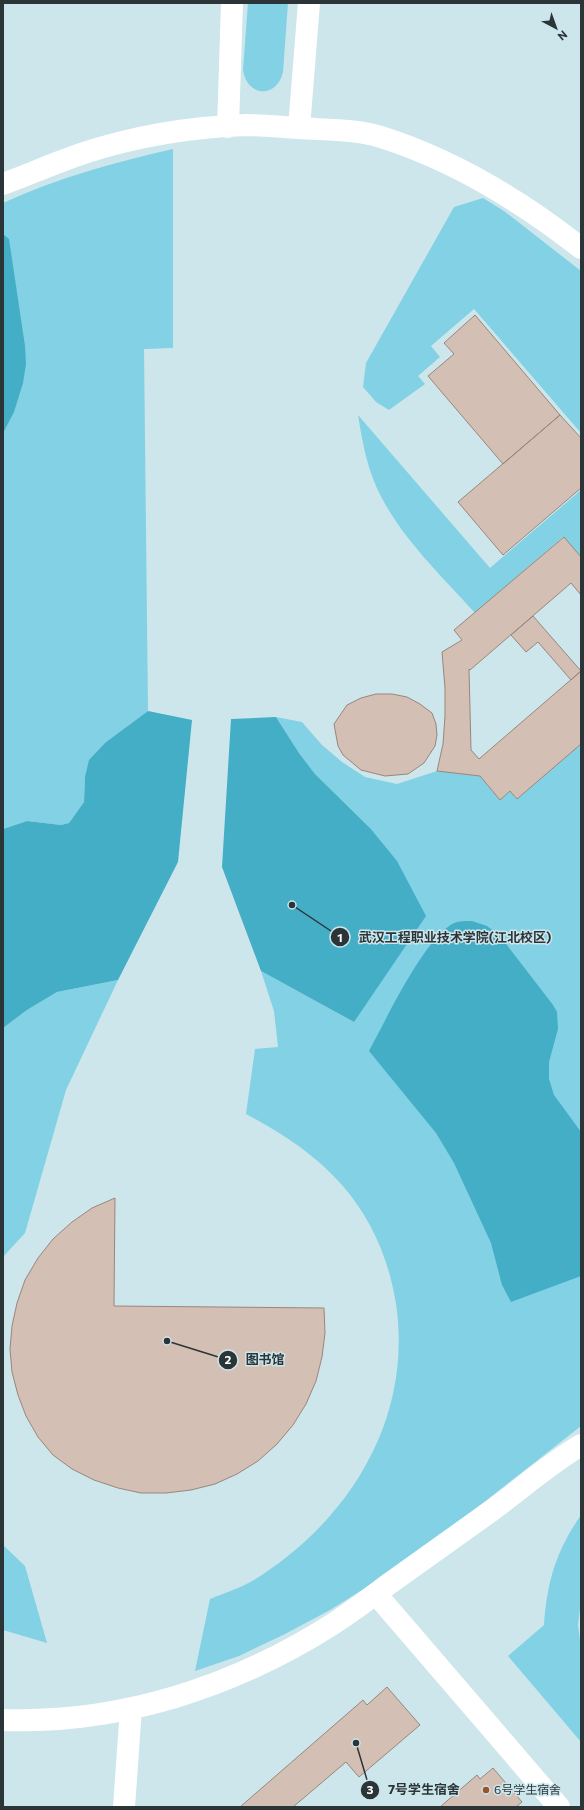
<svg xmlns="http://www.w3.org/2000/svg" width="584" height="1810" viewBox="0 0 584 1810" font-family="Commissioner,'Noto Sans SC',sans-serif">
<style>
.green{fill:#83d1e4}
.water{fill:#43aec6}
.building{fill:#d4bfb4;stroke:#99867b}
.lines{fill:none;stroke-linecap:round;stroke-linejoin:round}
.minor{stroke:#fff;stroke-width:22}
.poi-dot{fill:#985327;stroke:#cce6ec;stroke-width:1.5}
.labels{text-anchor:middle;stroke-width:3;stroke-linejoin:round;paint-order:stroke}
.poi-label{font-size:12px;fill:#2b3538;stroke:#cce6ec;text-anchor:start}
.leader{fill:none;stroke:#2b3538;stroke-width:1.5}
.callout-dot{fill:#2b3538;stroke:#cce6ec;stroke-width:1.5}
.mark-label{font-size:12px;text-anchor:middle;font-weight:bold;fill:#fff}
.callout-label{font-size:13px;text-anchor:middle;font-weight:bold;fill:#2b3538;stroke:#cce6ec;stroke-width:3;stroke-linejoin:round;paint-order:stroke}
</style>
<rect width="100%" height="100%" fill="#cce6ec"/>
<path class="green" d="M248 3H288L283 72C277 99 247 97 243 70Z
M173 149V348L144 349 148 711 106 742 85 777 84 802 69 823 61 825 27 821 3 829V203C58 178 115 162 173 149Z
M483 198 504 211 581 271V433L474 309 431 346 440 357 418 376 425 384 389 410 376 402 363 387 366 363 454 207Z
M358 415 490 568 581 490V557L563 537 475 613C439 573 398 535 376 486 366 463 362 439 358 415Z
M276 717 302 722 322 745 342 762 365 777 397 784 437 771 480 776 500 800 510 791 517 799 581 744V1426L446 1532 370 1585 330 1610 285 1634 239 1656 195 1671 210 1599C224 1593 241 1588 254 1580 349 1521 413 1419 396 1304 389 1260 372 1219 342 1185 313 1153 283 1134 246 1114L255 1049 278 1047 274 1011 261 971 354 1022 370 828 315 774 299 753Z
M118 980 66 1090 25 1233 3 1257V1028L27 1010 57 992Z
M581 1515V1600L578 1625 581 1648V1742L508 1656 544 1625C547 1582 556 1551 581 1515Z
M3 1545 25 1566 47 1643 3 1630Z"/>
<path class="water" d="M3 234 9 239 25 346 26 364 23 383 14 412 3 433Z
M148 711 192 720 178 862 118 980 57 992 27 1010 3 1028V829L27 821 61 825 69 823 84 802 85 777 89 760 106 742Z
M276 717 299 753 315 774 370 828 397 861 426 916 354 1022 261 971 222 867 231 719Z
M472 921 487 926 500 936 553 1005 557 1012 558 1029 549 1062V1079L554 1095 581 1132V1276L511 1302 502 1285 491 1243 454 1163 436 1133 369 1051C386 1020 424 938 454 923 459 921 466 921 472 921Z"/>
<path class="building" d="M475 315 560 415 503 464 428 376 454 354 444 343Z
M560 415 581 438V488L503 555 458 502Z
M564 537 581 557V595L571 583 470 670 469 669 471 750 479 759 581 671V744L517 799 510 791 500 800 480 776 437 771 443 744 445 716V688L442 652 462 640 454 630Z
M533 616 581 671 571 680 538 642 526 652 511 635Z
M376 694H392L407 697 420 704 432 713 436 724 437 735 435 746 424 763 408 774 385 776 361 770 343 755 338 746 334 724 347 705 361 698Z
M115 1198 114 1306 324 1308 325 1333 322 1357 316 1381 306 1404 293 1425 277 1444 258 1461 237 1474 215 1484 191 1490 166 1493H141L118 1488 94 1480 72 1469 53 1455 38 1437 26 1416 18 1395 12 1372 10 1349 12 1326 17 1303 25 1280 38 1258 53 1239 72 1222 92 1208Z
M387 1687 420 1725 359 1777 346 1762 293 1807H240L363 1700 367 1705Z
M493 1768 522 1802 516 1807H440L477 1775 480 1779Z"/>
<g class="lines">
<path class="minor" d="M228 127 232 3
M299 128 309 3
M3 184C30 174 57 162 84 153 136 136 192 127 246 125 263 125 281 127 298 128 326 130 355 129 381 137 454 160 521 201 581 248
M376 1594 559 1807
M3 1720C120 1724 234 1687 333 1624 351 1612 369 1599 386 1586 421 1561 456 1536 491 1511 521 1489 549 1464 581 1445
M124 1807 131 1708"/>
</g>
<circle class="poi-dot" cx="486" cy="1790" r="4"/>
<g class="labels">
<g class="poi-label">
<text x="494" y="1794">6号学生宿舍</text>
</g>
</g>
<path class="leader" d="M292 905L340 937M167 1341L228 1360M356 1743L370 1790"/>
<g class="callout-dot">
<circle cx="292" cy="905" r="4"/>
<circle cx="167" cy="1341" r="4"/>
<circle cx="356" cy="1743" r="4"/>
<circle cx="340" cy="937" r="10"/>
<circle cx="228" cy="1360" r="10"/>
<circle cx="370" cy="1790" r="10"/>
</g>
<g class="mark-label">
<text x="340" y="942">1</text>
<text x="228" y="1364">2</text>
<text x="370" y="1794">3</text>
</g>
<g class="callout-label">
<text x="455" y="942">武汉工程职业技术学院(江北校区)</text>
<text x="265" y="1364">图书馆</text>
<text x="424" y="1794">7号学生宿舍</text>
</g>
<rect width="584" height="1810" fill="none" stroke="#2b3538" stroke-width="8"/>
<g transform="translate(556 28) rotate(139)" stroke="#cce6ec" stroke-width="3" paint-order="stroke">
<path d="M0-3L7 15L0 10L-7 15Z" fill="#2b3538"/>
<text y="-6" font-size="11" font-weight="bold" text-anchor="middle" fill="#2b3538">N</text>
</g>
</svg>
